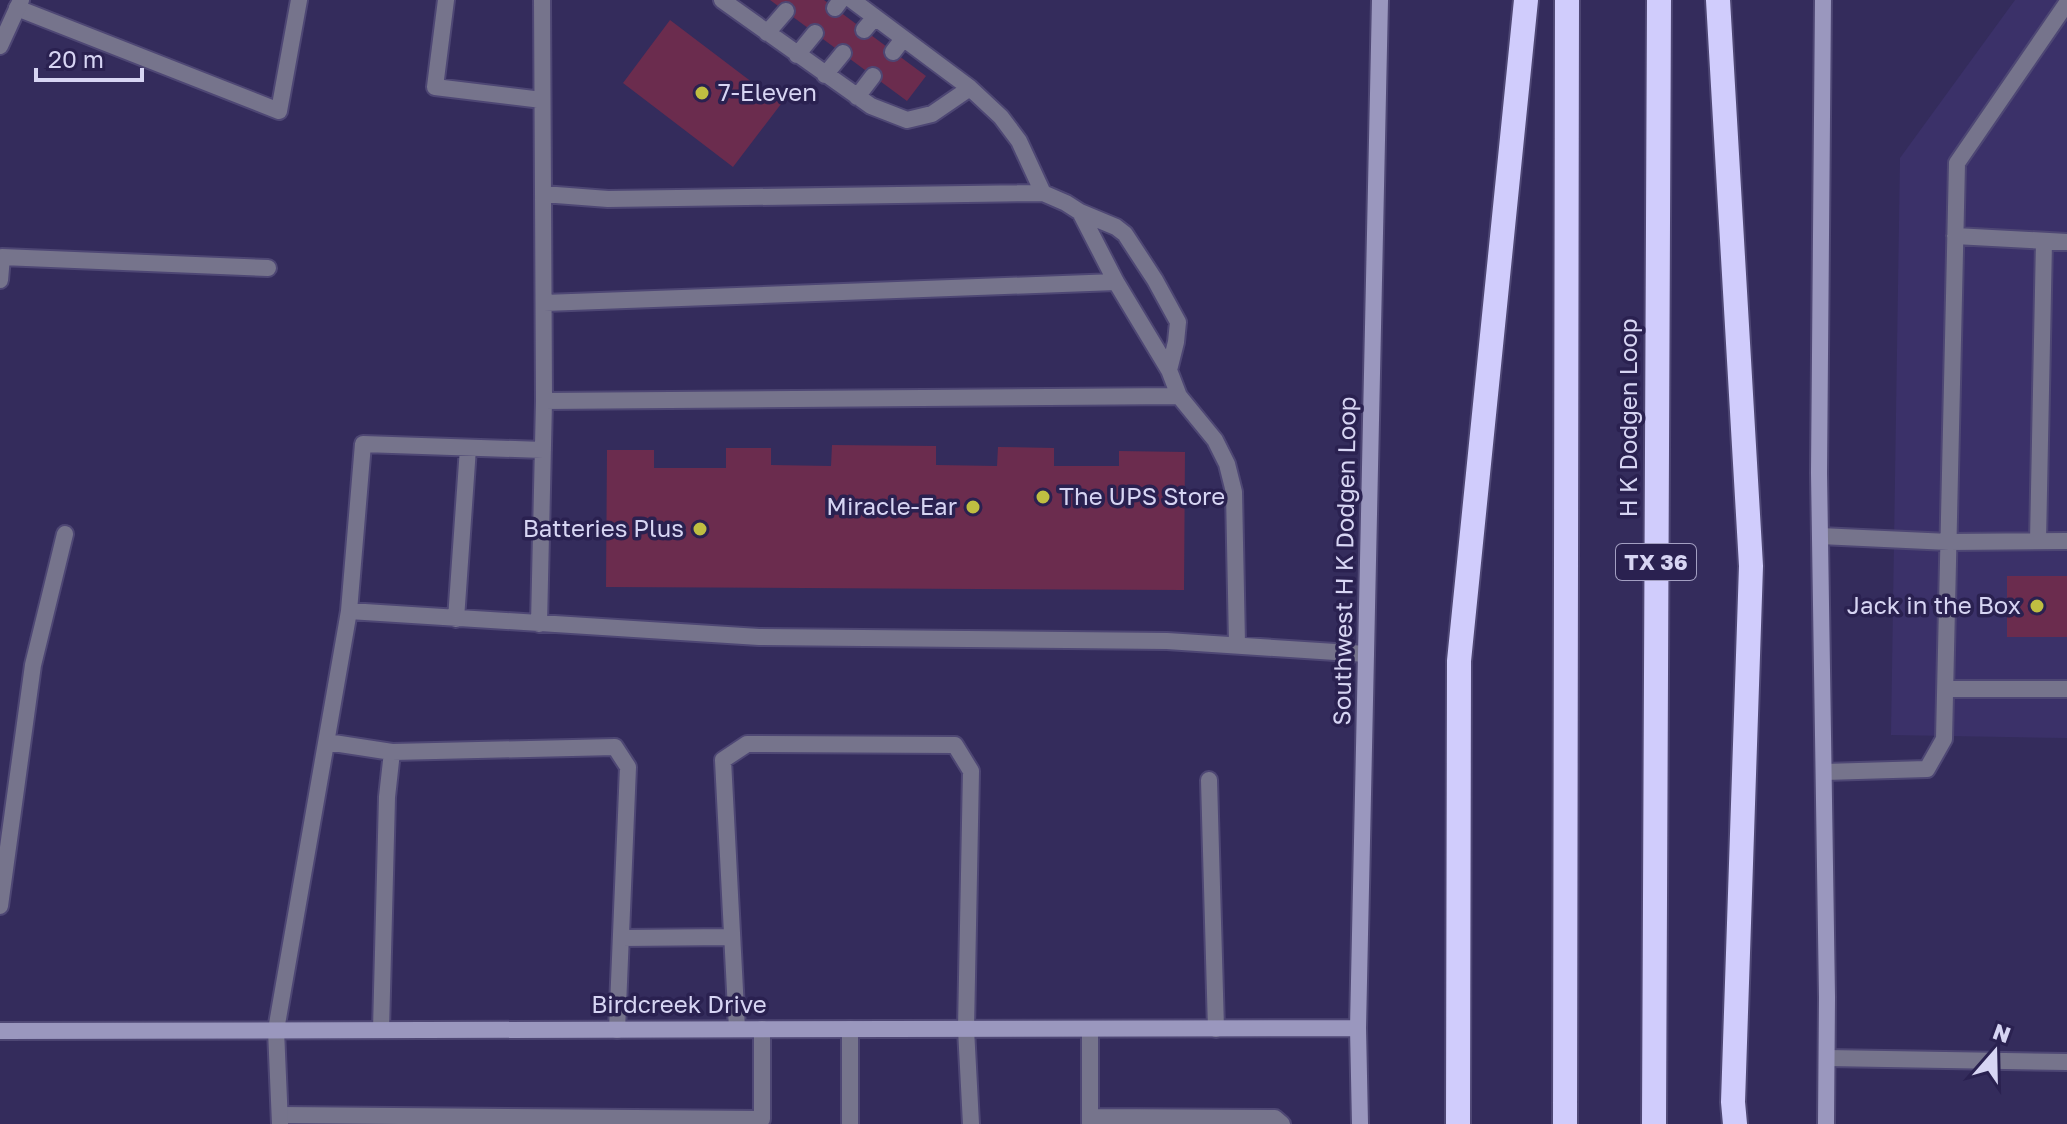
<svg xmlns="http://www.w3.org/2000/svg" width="2067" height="1124" viewBox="0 0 2067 1124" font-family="'Golos Text',sans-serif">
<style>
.built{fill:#3b3169}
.building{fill:#6b2c4e}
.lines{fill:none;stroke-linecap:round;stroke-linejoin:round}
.lane-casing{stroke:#4e4774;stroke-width:20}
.street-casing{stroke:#4e4774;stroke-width:20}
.secondary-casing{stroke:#4e4774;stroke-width:20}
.highway-casing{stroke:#4e4774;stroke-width:28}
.lane{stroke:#76748c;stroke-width:16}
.street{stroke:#76748c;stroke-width:16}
.secondary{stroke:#9a97be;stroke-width:16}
.highway{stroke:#d0ccfc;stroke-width:24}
.poi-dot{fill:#bfbe41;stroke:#2a2150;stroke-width:3}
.labels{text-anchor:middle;stroke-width:7;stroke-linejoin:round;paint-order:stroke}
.shield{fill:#2a2150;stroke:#a39fc2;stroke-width:2}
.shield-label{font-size:22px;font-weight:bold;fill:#d7d5f3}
.poi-label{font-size:24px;fill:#d7d5f3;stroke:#2a2150;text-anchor:end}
.street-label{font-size:24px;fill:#d7d5f3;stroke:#2a2150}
</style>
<rect width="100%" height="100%" fill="#342c5c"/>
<path class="built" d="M2015 0H2067V738L1891 735 1900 158Z"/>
<path class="building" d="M770 0H824L926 76 907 101Z
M670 20 781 104 733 167 623 83Z
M832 445 936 446V465L997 466 998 447 1054 448V466H1119V451L1185 452 1184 590 606 587 607 450H654V468H726V448H771V465L831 466Z
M2007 576H2067V637H2007Z"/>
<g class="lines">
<g class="lane-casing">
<path id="lane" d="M446 0 435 87 542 100
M542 0 543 194 608 199 1043 193 1066 203 1080 212 1116 282 1169 370 1179 396 1215 440 1227 464 1234 492 1237 644
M722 0 871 106 907 120 932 114 970 88
M852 0 970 88 1001 117 1019 141 1043 193
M17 8 279 111 299 0
M835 8 841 0
M864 30 875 17
M767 33 786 11
M893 52 903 39
M797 55 815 33
M825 75 843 53
M857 97 873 76
M1080 212 1116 227 1125 234 1155 280 1178 322 1176 342 1169 370
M1955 236 2067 242
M0 280 2 257 268 268
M544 303 1116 282
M544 401 1179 396
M543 450 363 444 349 611 759 637 1167 641 1366 654
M1820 536 1949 542 2067 541
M2038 541 2044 241
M456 619 468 448
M539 624 544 401 543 194
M1945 689H2067
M327 742 392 752
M1824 772 1927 769 1944 739 1957 163 2067 3
M1209 780 1216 1029
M0 906 33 665 65 534
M621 938 732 937
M737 1029 723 760 747 744 955 745 971 771 966 1029 971 1124
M276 1030 349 611
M381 1030 387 797 392 752 615 747 628 767 617 1030
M1827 1058 2067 1062
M280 1115 762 1119V1029
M1090 1117 1275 1118 1282 1124
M850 1124V1029
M1090 1124V1029"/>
</g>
<g class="street-casing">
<path id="street" d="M0 46 21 0
M276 1030 280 1124"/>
</g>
<g class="secondary-casing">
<path id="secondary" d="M1823 0 1819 473 1827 997 1826 1124
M0 1031 1358 1028
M1360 1124 1358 1028 1380 0"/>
</g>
<g class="highway-casing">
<path id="highway" d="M1718 0 1751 566 1733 1102 1735 1124
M1458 1124 1459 661 1526 0
M1565 1124 1567 0
M1654 1124 1659 0"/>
</g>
<use href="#lane" class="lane"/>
<use href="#street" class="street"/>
<use href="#secondary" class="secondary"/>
<use href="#highway" class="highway"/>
</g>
<g class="poi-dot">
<circle cx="702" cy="93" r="8"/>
<circle cx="1043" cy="497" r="8"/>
<circle cx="973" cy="507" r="8"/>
<circle cx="700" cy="529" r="8"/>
<circle cx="2037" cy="606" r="8"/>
</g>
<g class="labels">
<rect class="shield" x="1616" y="544" width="80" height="36" rx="6"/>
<g class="shield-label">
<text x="1656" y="570">TX 36</text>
</g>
<g class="poi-label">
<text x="718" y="101" text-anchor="start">7-Eleven</text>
<text x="1059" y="505" text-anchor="start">The UPS Store</text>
<text x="957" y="515">Miracle-Ear</text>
<text x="684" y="537">Batteries Plus</text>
<text x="2021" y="614">Jack in the Box</text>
</g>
<g class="street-label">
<text transform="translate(1629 418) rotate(-90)" y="8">H K Dodgen Loop</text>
<text transform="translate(1345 561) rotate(-89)" y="8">Southwest H K Dodgen Loop</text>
<text x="679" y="1013">Birdcreek Drive</text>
</g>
</g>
<g transform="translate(1995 1052) rotate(20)" stroke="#2a2150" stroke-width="6" paint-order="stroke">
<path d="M0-6L14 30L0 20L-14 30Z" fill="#d7d5f3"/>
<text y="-12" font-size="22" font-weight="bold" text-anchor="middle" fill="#d7d5f3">N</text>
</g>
<path d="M36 68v12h106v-12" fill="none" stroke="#d7d5f3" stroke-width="4"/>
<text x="48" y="68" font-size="24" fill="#d7d5f3" stroke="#2a2150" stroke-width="6" paint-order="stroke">20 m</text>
</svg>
